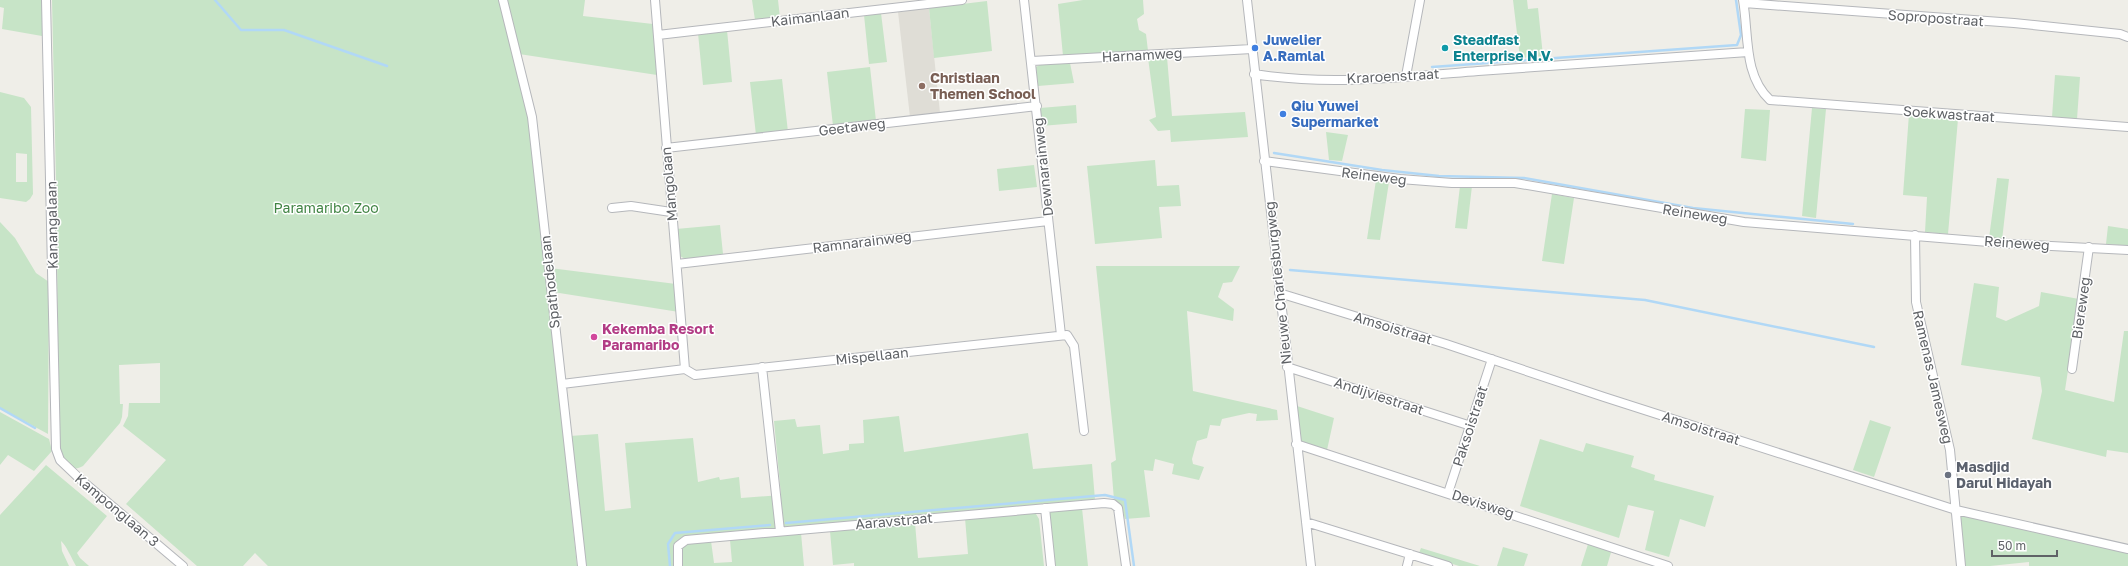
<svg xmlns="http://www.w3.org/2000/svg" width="2128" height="566" viewBox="0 0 2128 566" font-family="'Golos Text',sans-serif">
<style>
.education{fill:#dfddd6}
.green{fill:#c7e4c7;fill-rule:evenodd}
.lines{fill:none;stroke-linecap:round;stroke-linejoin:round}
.stream{stroke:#b1d8f6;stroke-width:2.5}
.street-casing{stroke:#b5b7bb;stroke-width:10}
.street{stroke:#fff;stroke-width:8}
.shop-dot{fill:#3f7fe0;stroke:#fff;stroke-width:1.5}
.culture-dot{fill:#0f9aa8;stroke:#fff;stroke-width:1.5}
.education-dot{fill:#8d6e63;stroke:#fff;stroke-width:1.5}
.hotel-dot{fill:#d1479c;stroke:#fff;stroke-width:1.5}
.worship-dot{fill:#6b7280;stroke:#fff;stroke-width:1.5}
.labels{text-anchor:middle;stroke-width:3;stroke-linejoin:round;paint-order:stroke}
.street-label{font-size:14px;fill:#5f6266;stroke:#fff}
.shop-label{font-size:14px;font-weight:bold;fill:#366cbe;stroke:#fff;text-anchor:start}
.culture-label{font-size:14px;font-weight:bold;fill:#0d838f;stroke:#fff;text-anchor:start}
.education-label{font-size:14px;font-weight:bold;fill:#785e54;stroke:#fff;text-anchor:start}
.park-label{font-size:14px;fill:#408443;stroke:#fff}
.hotel-label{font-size:14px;font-weight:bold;fill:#b23c85;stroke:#fff;text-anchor:start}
.worship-label{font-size:14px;font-weight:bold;fill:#5b616d;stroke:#fff;text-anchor:start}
</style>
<rect width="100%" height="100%" fill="#efeee8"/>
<path class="education" d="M929 8 940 113 910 117 898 12Z"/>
<path class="green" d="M0 0H42V36L2 29 4 8 0 7Z
M52 0H500L530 117 577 566H268L255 553 243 566H197L126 504 166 460 123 426 128 416 129 403H160V363L119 365 120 404H123L122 417 120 423 83 466C68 475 62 457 58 446L57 227Z
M505 0H585L583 16 653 24 657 75 519 54Z
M752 0H778L780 18 755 20Z
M1083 0H1143L1144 14 1137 19 1139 30 1146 34 1148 51 1063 56 1058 4Z
M1513 0H1527L1528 9 1538 8 1543 56 1520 58Z
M987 1 992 51 934 58 929 8Z
M881 13 887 62 869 64 864 15Z
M727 30 732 82 703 85 698 33Z
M1167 57 1172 116 1245 112 1248 137 1171 142 1170 130 1158 131 1149 120 1156 117 1148 58Z
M1043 63H1070L1074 83 1038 86 1036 67Z
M870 67 876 121 833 126 827 72Z
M2055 75 2080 77 2077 119 2052 117Z
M782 79 788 132 756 135 750 82Z
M0 92 24 98 31 107 33 194 30 199 26 202 0 198ZM16 153 27 154V182H16Z
M1076 105 1077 123 1041 126 1040 108Z
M1812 108 1826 109 1816 218 1802 216Z
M1745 109 1770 110 1766 161 1741 158Z
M1909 114 1958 119 1948 234 1925 232 1927 197 1903 195Z
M1326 132 1348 135 1342 161 1329 160Z
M1155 160 1157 186 1179 185 1181 206 1159 207 1162 238 1095 244 1087 166Z
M1034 165 1037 187 999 191 997 169Z
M1997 178 2009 179 2002 240 1989 238Z
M1376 180 1389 182 1380 240 1367 239Z
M1460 186H1472L1467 229 1455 228Z
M1552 194 1574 198 1564 264 1542 261Z
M0 222 15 238 36 273 49 282 48 434 0 408Z
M720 225 723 254 687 260 680 256 676 229Z
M2108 226 2128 229V246L2106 244Z
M1096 266H1240L1232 282 1223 283 1218 297 1234 309 1233 321 1187 311 1193 391 1277 410 1278 420 1256 421 1257 414 1249 413 1222 419 1220 426 1210 425 1207 438 1197 441 1192 459 1193 464 1204 467 1199 480 1172 474 1174 464 1155 459 1153 471 1144 470 1150 517 1125 519 1121 506 1114 500 1111 463 1116 460Z
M550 268 676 284 679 312 553 292Z
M1974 283 1999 287 1996 317 2006 321 2039 306 2041 292 2079 299 2065 390 2114 402 2124 331H2128V453L2107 450 2106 457 2032 439 2042 391 2040 377 1961 365Z
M1297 406 1334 418 1327 450 1301 442Z
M0 412 49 439 52 451 34 471 8 455 0 465Z
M899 416 904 452 1028 433 1033 469 1092 464 1095 500 689 536 682 537 673 545 674 566H584L570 436 598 434 605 511 631 508 625 443 693 438 698 482 719 477 720 480 739 477 741 498 781 495 774 421 795 419 797 427 820 425 823 454 849 450V444L864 443 863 420Z
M1870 420 1891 427 1874 477 1853 470Z
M1540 439 1583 452 1586 443 1634 456 1631 467 1655 475 1654 480 1714 496 1705 527 1680 519 1669 557 1645 550 1654 511 1628 505 1619 538 1520 506Z
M46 465 107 516 77 553 80 558 89 566H76C72 559 66 545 61 541L62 551 69 566H0V515Z
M1082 508 1088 566H1051L1047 513 1051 511Z
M1031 513 1036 514 1039 519 1044 566H854V563L833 565 830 531 915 523 918 558 968 554 965 518Z
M1961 515 2128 552V566H2029V562L1990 566H1964L1959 518Z
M801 533 804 566H682C682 561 680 554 681 549 683 540 704 542 711 541L714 563 732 562 730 540Z
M1589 541 1612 549 1607 566H1581Z
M1503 547 1528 554 1524 566H1497Z
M1421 548 1480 566H1459L1419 553Z"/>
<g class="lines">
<path class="stream" d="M215 0 241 30H284L387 66
M1432 67 1737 45 1741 35 1736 0
M1274 153 1382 170 1439 176 1524 178 1693 208 1853 224
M1290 270 1645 300 1874 347
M0 408 35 428
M786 523 1105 495 1125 500 1134 566
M670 566 668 544 675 533 770 525"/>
<g class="street-casing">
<path id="street" d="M46 0 56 449 60 460 80 479 183 566
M503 0 532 117 582 566
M655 0 685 369
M1024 0 1061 335
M1247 0 1311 566
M1743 0C1749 34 1743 75 1770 100L2128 127
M1744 3 2014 23 2120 34 2128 37
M658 35 962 0
M1032 61 1252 49
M1254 74C1328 86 1405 77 1478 71 1568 65 1658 58 1748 52
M1406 76 1420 0
M666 148 1037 106
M1264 161 1400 179 1452 183H1515L1744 222 2013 244 2128 250
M612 208 631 206 671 212
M1915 235 1916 302 1950 450 1961 566
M677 264 1048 221
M1279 293 1446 344 1604 397 1956 510 2128 549
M762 367 780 531
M1287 367 1471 426
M685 369 695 375 1067 335 1074 346 1084 431
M2072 369 2089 247
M562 384 685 369
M1296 444 1668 566
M1448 493 1492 359
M1045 508 1051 566
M1306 522 1448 566
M678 566V546L686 540 1104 503 1113 504 1118 508 1126 566
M1407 566 1410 554"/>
</g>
<use href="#street" class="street"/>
</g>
<g class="shop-dot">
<circle cx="1255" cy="48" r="4"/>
<circle cx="1283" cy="114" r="4"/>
</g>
<circle class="culture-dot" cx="1445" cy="48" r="4"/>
<circle class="education-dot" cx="922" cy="86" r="4"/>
<circle class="hotel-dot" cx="594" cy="337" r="4"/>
<circle class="worship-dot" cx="1948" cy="475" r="4"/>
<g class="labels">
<g class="street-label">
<text transform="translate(810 17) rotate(-7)" y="5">Kaimanlaan</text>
<text transform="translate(1936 18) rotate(4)" y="5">Sopropostraat</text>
<text transform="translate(1142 55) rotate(-3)" y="5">Harnamweg</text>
<text transform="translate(1393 76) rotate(-3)" y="5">Kraroenstraat</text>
<text transform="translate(1949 114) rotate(4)" y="5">Soekwastraat</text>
<text transform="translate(852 127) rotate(-7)" y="5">Geetaweg</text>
<text transform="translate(1043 167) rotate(-96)" y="5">Dewnarainweg</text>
<text transform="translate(1374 176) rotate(7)" y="5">Reineweg</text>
<text transform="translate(669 184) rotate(-95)" y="5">Mangolaan</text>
<text transform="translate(1695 214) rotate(9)" y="5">Reineweg</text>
<text transform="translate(52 225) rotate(-91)" y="5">Kanangalaan</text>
<text transform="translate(862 242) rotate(-7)" y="5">Ramnarainweg</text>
<text transform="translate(2017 243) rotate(4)" y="5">Reineweg</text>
<text transform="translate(550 282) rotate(-96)" y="5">Spathodelaan</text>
<text transform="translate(1278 283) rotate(-96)" y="5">Nieuwe Charlesburgweg</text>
<text transform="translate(2081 308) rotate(-82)" y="5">Biereweg</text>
<text transform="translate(1393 328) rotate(17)" y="5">Amsoistraat</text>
<text transform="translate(872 356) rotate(-6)" y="5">Mispellaan</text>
<text transform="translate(1933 377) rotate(77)" y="5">Ramenas Jamesweg</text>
<text transform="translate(1379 396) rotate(18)" y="5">Andijviestraat</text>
<text transform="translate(1470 426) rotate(-72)" y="5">Paksoistraat</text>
<text transform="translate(1701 428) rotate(18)" y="5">Amsoistraat</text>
<text transform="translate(1483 504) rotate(18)" y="5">Devisweg</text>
<text transform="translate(117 510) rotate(40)" y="5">Kamponglaan 3</text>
<text transform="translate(894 521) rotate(-5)" y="5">Aaravstraat</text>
</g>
<g class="shop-label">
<text x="1263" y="45">Juwelier<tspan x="1263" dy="16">A.Ramlal</tspan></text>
<text x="1291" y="111">Qiu Yuwei<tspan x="1291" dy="16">Supermarket</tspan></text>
</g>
<g class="culture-label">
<text x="1453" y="45">Steadfast<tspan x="1453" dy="16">Enterprise N.V.</tspan></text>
</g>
<g class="education-label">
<text x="930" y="83">Christiaan<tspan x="930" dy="16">Themen School</tspan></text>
</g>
<g class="park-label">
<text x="326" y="213">Paramaribo Zoo</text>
</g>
<g class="hotel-label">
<text x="602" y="334">Kekemba Resort<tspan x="602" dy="16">Paramaribo</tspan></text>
</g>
<g class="worship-label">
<text x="1956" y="472">Masdjid<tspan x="1956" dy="16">Darul Hidayah</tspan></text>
</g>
</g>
<path d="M1992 550v6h65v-6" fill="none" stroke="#5f6266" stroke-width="2"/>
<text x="1998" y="550" font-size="12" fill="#5f6266" stroke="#ffffff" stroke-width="3" paint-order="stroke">50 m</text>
</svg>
